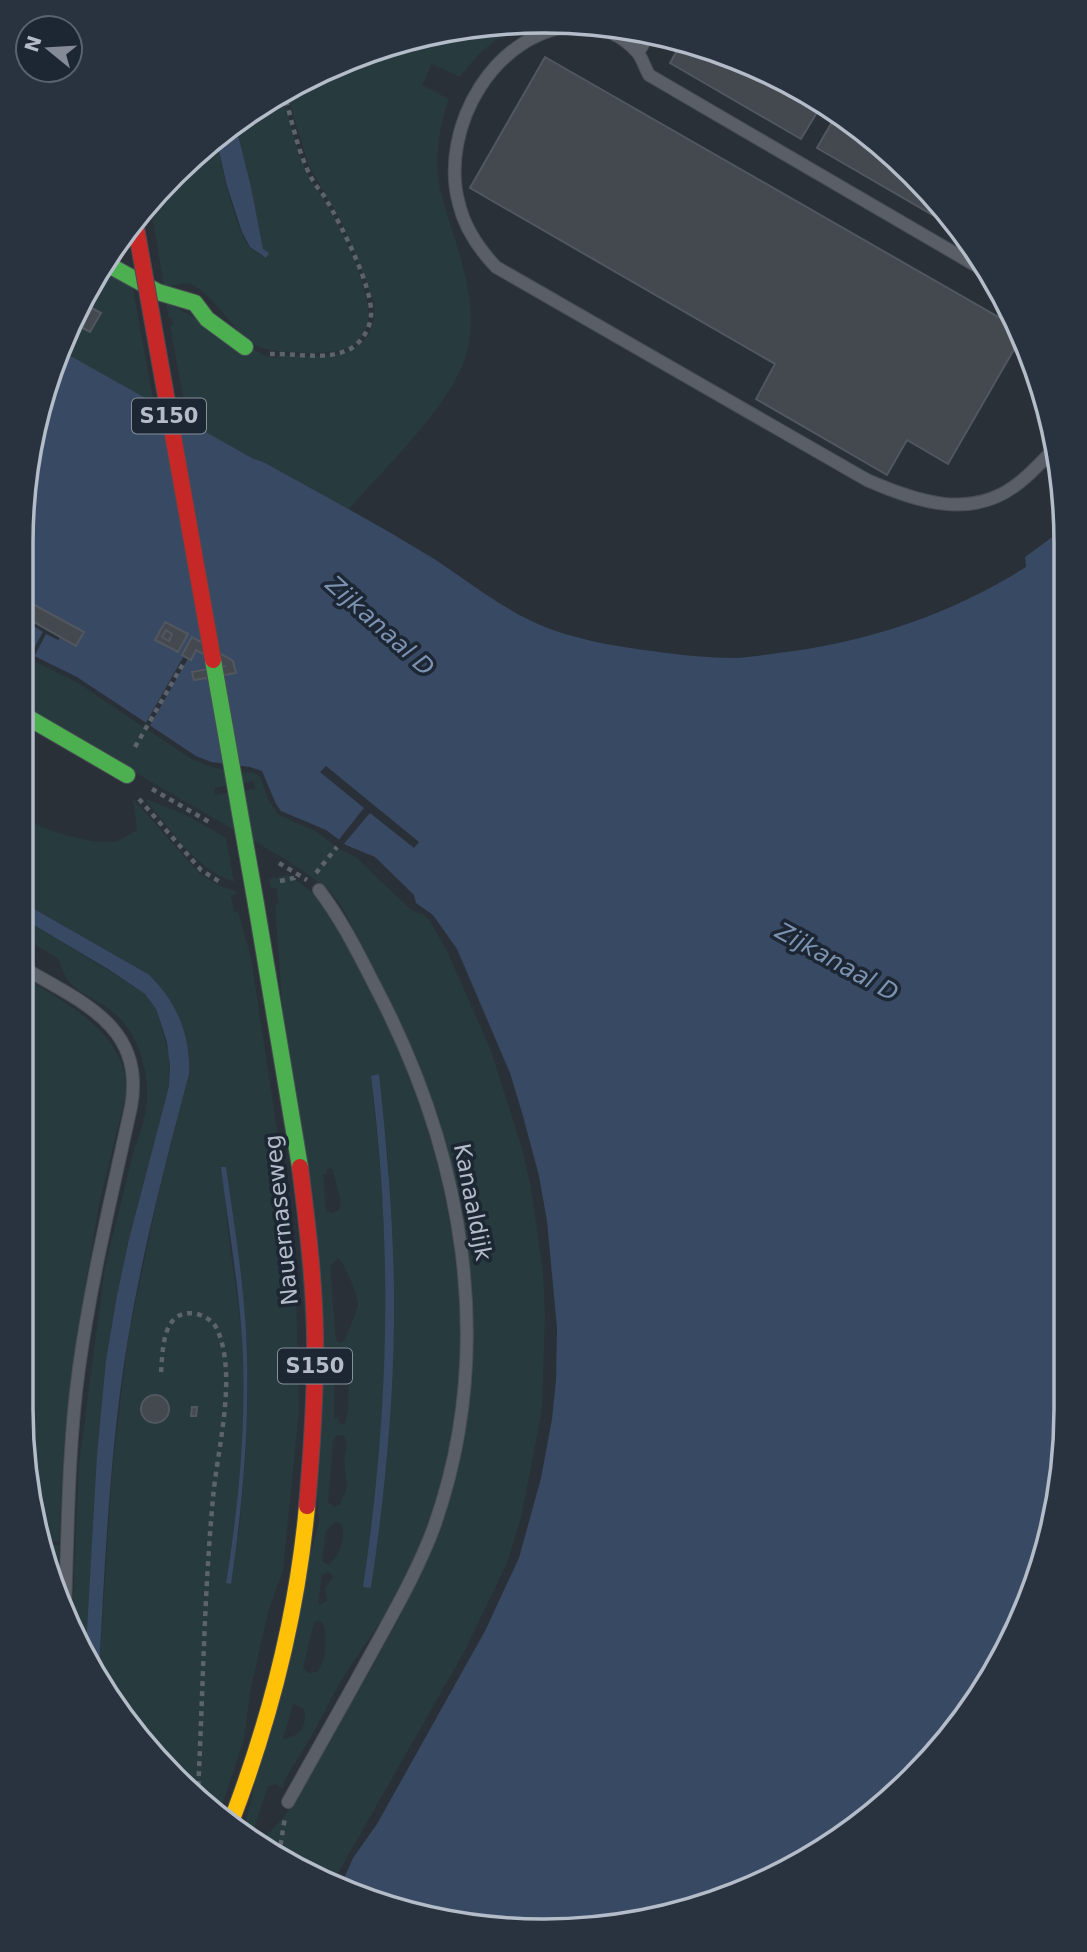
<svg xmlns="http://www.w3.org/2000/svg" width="1087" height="1952" viewBox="0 0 1087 1952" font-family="'DejaVu Sans',sans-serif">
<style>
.green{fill:#273a3e;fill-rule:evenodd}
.water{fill:#384963}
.pier{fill:#2a3038}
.building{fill:#444950;stroke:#52575f;stroke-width:2}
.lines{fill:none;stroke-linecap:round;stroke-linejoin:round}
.lane-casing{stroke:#484c53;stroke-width:14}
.fast-casing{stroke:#484c53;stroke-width:18}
.slow-casing{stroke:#484c53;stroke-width:18}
.jam-casing{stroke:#484c53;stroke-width:18}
.path{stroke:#5d636a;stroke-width:4.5;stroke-dasharray:5 5;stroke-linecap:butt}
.lane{stroke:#5a5e66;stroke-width:12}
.fast{stroke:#4caf50;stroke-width:16}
.slow{stroke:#ffc107;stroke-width:16}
.jam{stroke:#c62828;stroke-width:16}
.fast-bridge-casing{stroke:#484c55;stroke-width:18;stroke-linecap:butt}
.jam-bridge-casing{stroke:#484c55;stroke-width:18;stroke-linecap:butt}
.fast-bridge{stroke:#4caf50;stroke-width:16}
.jam-bridge{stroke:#c62828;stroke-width:16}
.labels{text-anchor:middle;stroke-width:7;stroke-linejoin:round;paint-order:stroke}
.shield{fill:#1d2633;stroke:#878f9c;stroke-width:2}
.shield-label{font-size:21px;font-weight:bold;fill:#b4bcc9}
.street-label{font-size:23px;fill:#b4bcc9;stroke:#1d2633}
.water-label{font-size:24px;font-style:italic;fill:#7c92b1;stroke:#1d2633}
.rim{fill:none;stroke:#b4bcc9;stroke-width:3.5}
</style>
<rect width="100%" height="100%" fill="#2a3038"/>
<path class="green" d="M510 22 527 23C499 34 477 53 460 77L432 64 422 85 449 99C439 127 434 158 440 188 453 245 486 304 463 364 444 412 383 470 348 510L188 423 170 326 173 325 172 318H169L166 302 265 356 276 358 279 355C321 356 378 364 374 302L341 221 309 166 286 92 313 75 409 39Z
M282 94C290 123 297 154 311 180 318 192 327 204 334 216 346 238 373 298 368 321 366 332 360 342 351 347 334 356 267 355 251 343 233 329 210 291 190 284 183 282 172 287 164 287L151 209 155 208 154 203 149 201 216 138C221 163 234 225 248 245 252 251 260 255 266 258L268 253 263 250 251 187 235 123Z
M101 268 132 284 154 404 60 350 91 282Z
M22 655 75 681 193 760 215 768 254 773 260 776 269 801 279 815 317 832 339 849 356 857 411 910 422 914 430 921 448 953 490 1048 522 1148 531 1188 543 1271 545 1317 542 1410 521 1518 507 1563 464 1652 334 1880 260 1846 267 1835 284 1817C334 1729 396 1636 434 1543 500 1379 477 1196 407 1038 392 1004 375 971 358 938 350 923 343 905 331 893 318 880 303 871 288 861L22 707ZM254 781 255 789 215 795 214 788Z
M144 798 186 815 226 838 234 882C195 869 170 828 144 798Z
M133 799 200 874 218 885 235 891 236 894 231 896 234 912 238 911 251 958 295 1248 299 1410 283 1571 269 1609 250 1692 244 1739 220 1812 129 1726 99 1671 112 1471 128 1337 160 1186 189 1074C191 1035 176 1000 148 974L22 902V815C35 829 99 847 117 841 124 839 131 833 137 830ZM226 1167 243 1295 248 1393 245 1461 239 1529 226 1583C239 1502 248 1419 242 1337 237 1281 222 1221 226 1167Z
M289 875C301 883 312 891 321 902 338 923 349 947 361 971 375 999 390 1027 402 1057 468 1222 488 1406 409 1572 392 1607 369 1638 348 1670 336 1688 327 1707 317 1726 307 1745 295 1762 284 1781L283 1789 276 1784 268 1786 250 1840 243 1833 319 1521 275 905 279 904 276 888H271L269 879ZM378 1075 388 1159 394 1322 387 1455 371 1588 364 1586C375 1505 385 1424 386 1342 388 1253 381 1165 371 1077ZM330 1168 333 1170 341 1204 339 1210 332 1213 326 1211 323 1174H326L327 1169ZM338 1258C345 1263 358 1296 358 1305 358 1308 346 1339 343 1342L340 1343 336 1340 330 1266ZM345 1359 348 1364C349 1380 350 1413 344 1425L339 1423 338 1418 334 1419 335 1368 339 1366 341 1360ZM337 1435 344 1436 347 1444 344 1461 347 1488 340 1504 334 1507 328 1502 333 1441ZM335 1522 341 1524C347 1535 339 1559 328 1565L322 1561 326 1531ZM329 1572 333 1577 325 1589 327 1600 320 1605 318 1602 322 1575ZM318 1621 323 1623C328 1635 326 1662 317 1672L308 1673 303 1668 314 1623ZM293 1704 304 1709C308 1725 300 1737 283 1739Z
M22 918 108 970 145 994 156 1009 169 1054V1086L129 1239 117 1295 106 1360 86 1647 72 1621 79 1464 105 1267 135 1146C140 1134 144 1122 146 1109 151 1078 140 1035 115 1014 91 993 67 995 59 959L22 937Z
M22 976C66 1003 125 1032 127 1090L99 1205 75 1350 64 1446 59 1541H43L21 1408Z
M43 1545H59L58 1593 49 1576Z"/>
<path class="water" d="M235 123 251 187 263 249 269 253 266 258 250 247 242 232 227 186 216 138Z
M60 350 252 458 265 463C321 494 377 524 431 557 471 583 508 614 553 630 585 641 619 647 652 651 679 655 708 658 736 658 755 657 775 653 794 651 877 639 954 612 1026 567L1025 557 1062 530 1065 1442 1038 1576 996 1670 888 1802 743 1891 577 1930 408 1913 342 1883 353 1858 377 1824 485 1631 519 1558 541 1478 552 1419 556 1380 557 1328 547 1221 539 1176 523 1116 510 1073 457 949 433 915 416 903 414 895 375 857 346 845 326 830 281 811 276 804 262 771 250 767 211 762 196 756 77 677 22 650V510L49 376Z
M22 902 148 974C176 1000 191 1035 189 1074 166 1161 143 1249 128 1338 110 1447 105 1560 99 1671L86 1647 97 1455 106 1360 117 1295 129 1239 169 1086 170 1066 167 1042 156 1009 145 994 108 969 22 918Z
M379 1074C388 1157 395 1240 394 1323 393 1412 384 1500 371 1588L363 1587C389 1414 393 1250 371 1076Z
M221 1167H226C235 1231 246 1294 247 1359 249 1434 242 1509 231 1584L226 1583C239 1503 247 1419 242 1338 238 1281 228 1224 221 1167Z"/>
<path class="pier" d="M34 623 60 638 58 640 46 634 33 659 29 657 43 632 32 625Z
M185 654 189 657 148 729 144 726Z
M326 766 419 842 414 848 370 813 342 846 337 842 364 808 320 772Z"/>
<path class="building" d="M682 42 712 49 805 91 822 104 801 139 670 63Z
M545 57 1014 326 1020 339 948 464 907 440 887 475 756 399 775 364 470 188Z
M836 115 913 174 952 221 950 225 817 148Z
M88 306 101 313 90 332 77 325Z
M29 602 84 632 76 646 22 615Z
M165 622 188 634 178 652 155 640Z
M166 630 172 634 169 641 162 637Z
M192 637 233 661 236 673 194 680 192 672 224 666 196 650 191 660 182 655Z
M141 1409a14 14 0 1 1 28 0a14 14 0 1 1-28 0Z
M192 1407H197L196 1416H191Z"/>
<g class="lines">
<g class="lane-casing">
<path id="lane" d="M638 53 649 34
M987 272 649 75C645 68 642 57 637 52 623 36 602 26 580 26 496 27 438 128 459 204 465 229 479 249 496 267L867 480C917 502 973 521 1020 482 1033 472 1044 459 1055 448
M22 967C81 1002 146 1026 131 1107 112 1194 91 1281 79 1368 68 1448 68 1528 65 1608
M288 1802C316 1752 345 1701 373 1650 395 1610 418 1570 434 1527 498 1346 463 1153 375 986 358 953 342 920 319 890"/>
</g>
<g class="fast-casing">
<path id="fast" d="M105 263 158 292 195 303 207 319 245 347
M22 714 127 775
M256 904 300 1167"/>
</g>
<g class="slow-casing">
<path id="slow" d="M231 1822C270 1720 297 1615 307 1506"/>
</g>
<g class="jam-casing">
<path id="jam" d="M300 1167C307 1222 314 1278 315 1333 316 1391 312 1449 307 1506"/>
</g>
<path class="path" d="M270 354C295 353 327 361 350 349 362 342 370 329 371 315 373 287 341 225 327 201 323 193 316 187 312 179 298 153 292 121 284 93
M135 747 183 664
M152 789 211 823
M139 799 201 870 220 882
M279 863 307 880
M316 873 337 847
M280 881 294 878 296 874
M161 1372C163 1349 162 1307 197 1314 205 1316 213 1321 217 1329 238 1375 217 1450 213 1498 204 1595 203 1694 198 1791
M279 1855 285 1817"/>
<use href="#lane" class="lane"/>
<use href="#fast" class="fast"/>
<use href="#slow" class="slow"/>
<use href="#jam" class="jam"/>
<g class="fast-bridge-casing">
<path id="fast-bridge" d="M213 660 256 904"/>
</g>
<g class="jam-bridge-casing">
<path id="jam-bridge" d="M135 222 213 660"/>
</g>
<use href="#fast-bridge" class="fast-bridge"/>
<use href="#jam-bridge" class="jam-bridge"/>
</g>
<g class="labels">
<g class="shield">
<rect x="132" y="398.5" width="74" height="35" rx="5"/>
<rect x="278" y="1348.5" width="74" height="35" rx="5"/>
</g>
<g class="shield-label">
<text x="169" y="423">S150</text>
<text x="315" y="1373">S150</text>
</g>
<g class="street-label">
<text transform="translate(473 1202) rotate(79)" y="8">Kanaaldijk</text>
<text transform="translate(281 1220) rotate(-96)" y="8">Nauernaseweg</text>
</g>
<g class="water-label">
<text transform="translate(380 626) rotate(42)" y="8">Zijkanaal D</text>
<text transform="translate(837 962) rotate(29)" y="8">Zijkanaal D</text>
</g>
</g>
<path d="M0 0H1087V1952H0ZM543 33H544A510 510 0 0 1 1054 543V1409A510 510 0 0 1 544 1919H543A510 510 0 0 1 33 1409V543A510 510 0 0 1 543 33Z" fill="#29323f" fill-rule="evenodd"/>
<path class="rim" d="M543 33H544A510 510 0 0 1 1054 543V1409A510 510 0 0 1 544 1919H543A510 510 0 0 1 33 1409V543A510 510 0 0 1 543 33Z"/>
<g transform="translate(49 49) rotate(288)"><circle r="33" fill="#1d2633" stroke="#59626f" stroke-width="2"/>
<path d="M0-5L12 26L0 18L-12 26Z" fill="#848b96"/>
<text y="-10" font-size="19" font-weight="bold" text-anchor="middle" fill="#b4bcc9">N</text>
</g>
</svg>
